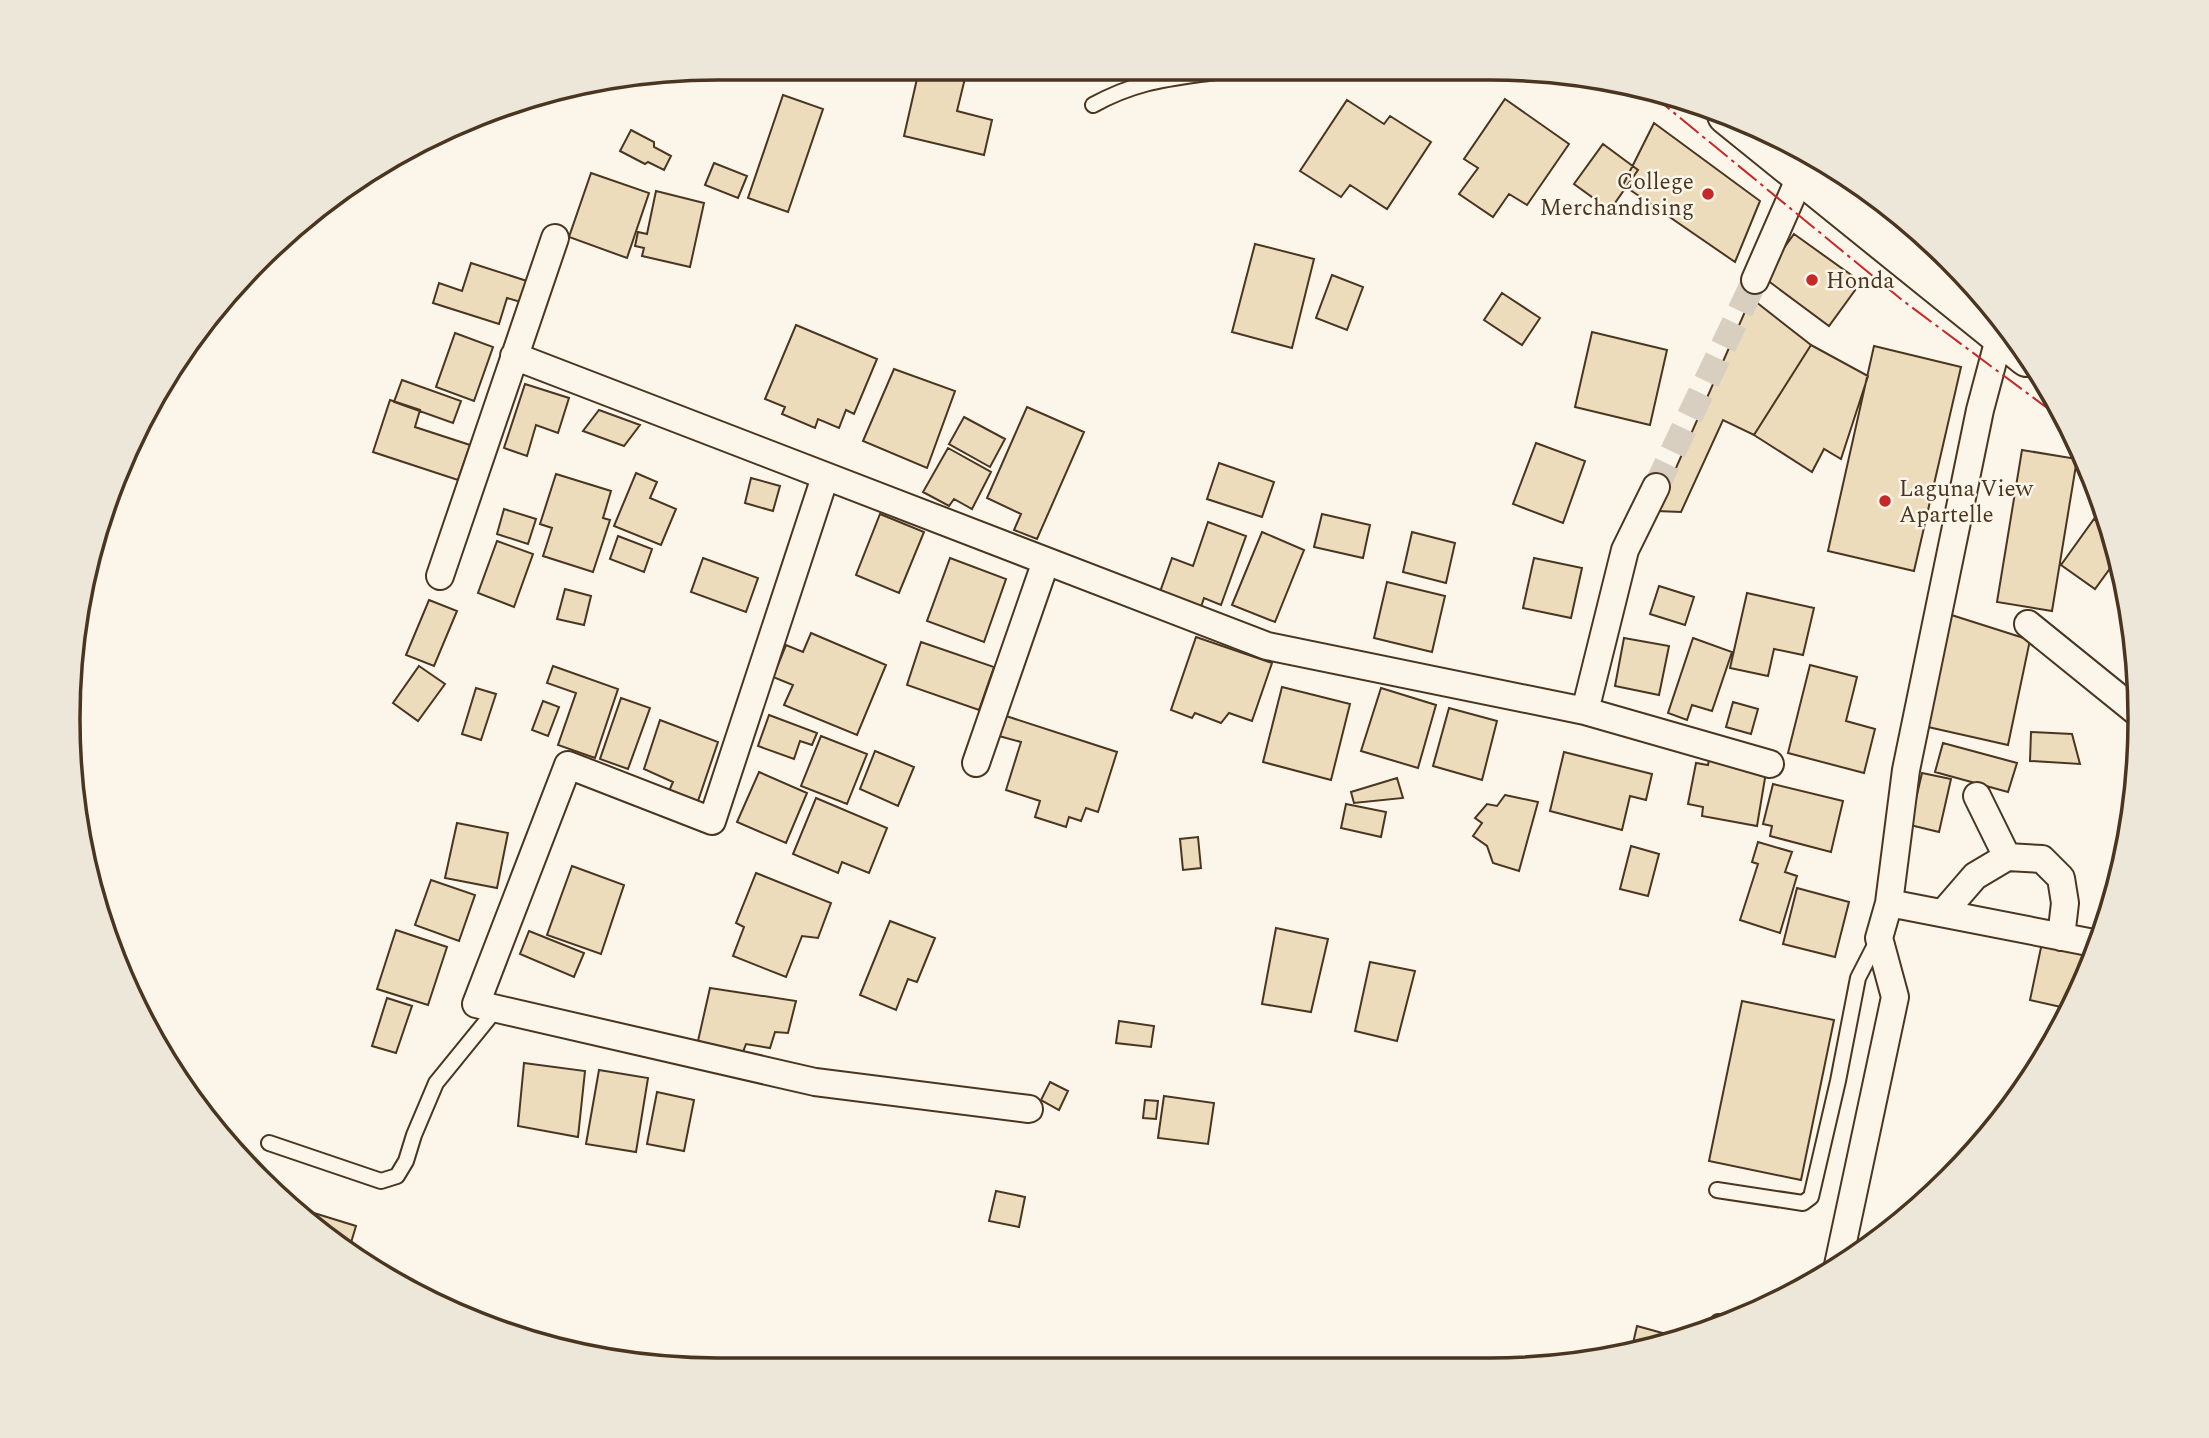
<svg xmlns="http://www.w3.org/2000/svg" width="2209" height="1438" viewBox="0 0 2209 1438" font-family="Spectral,serif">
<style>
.building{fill:#ecdcbc;stroke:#4a3520;stroke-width:2}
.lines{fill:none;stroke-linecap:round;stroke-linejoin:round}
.street-tunnel{stroke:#d8cfc1;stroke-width:26;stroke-dasharray:26 13;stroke-linecap:butt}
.lane-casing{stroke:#4a3520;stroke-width:18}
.street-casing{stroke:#4a3520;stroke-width:30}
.primary-casing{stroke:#4a3520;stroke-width:42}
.lane{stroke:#fbf6e9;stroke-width:14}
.street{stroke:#fbf6e9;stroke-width:26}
.primary{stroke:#fbf6e9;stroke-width:38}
.power{stroke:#c62828;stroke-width:2;stroke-dasharray:24 5 3.5 5;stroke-linecap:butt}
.poi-dot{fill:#c62828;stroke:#fbf6e9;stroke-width:2.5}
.labels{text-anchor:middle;stroke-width:5;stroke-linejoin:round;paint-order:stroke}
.poi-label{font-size:23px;fill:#4a3520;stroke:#fbf6e9;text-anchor:start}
.rim{fill:none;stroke:#4a3520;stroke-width:3.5}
</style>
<rect width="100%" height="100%" fill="#fbf6e9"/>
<path class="building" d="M919 70H967L957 111 992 120 984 155 904 136Z
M783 95 823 109 788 212 748 198Z
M1505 99 1569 144 1527 205 1509 194 1493 217 1459 194 1478 168 1464 159Z
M1347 100 1384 124 1390 116 1431 142 1387 209 1350 185 1341 197 1300 171Z
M1654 123 1760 201 1735 262 1623 185Z
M631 130 654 142V147L671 156 664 170 648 162 645 164 620 151Z
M1603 144 1638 170 1610 210 1574 184Z
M714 163 747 176 738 198 705 185Z
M591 173 649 193 627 258 569 237Z
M656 191 704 203 690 267 642 256 644 248 635 246 638 232 647 234Z
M1794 234 1861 282 1829 326 1763 277Z
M1255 244 1314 259 1292 348 1232 332Z
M471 263 530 282 524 303 507 298 499 324 433 303 439 283 462 291Z
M1332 275 1363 287 1347 330 1316 318Z
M1502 293 1540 318 1522 345 1484 320Z
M1751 298 1811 345 1754 435 1723 420 1681 512 1657 511Z
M796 325 877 359 854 414 846 410 839 428 818 419 815 428 782 414 785 407 765 399Z
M1592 332 1667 350 1650 425 1575 407Z
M455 333 493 347 474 401 436 387Z
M1811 345 1868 376 1841 459 1824 449 1812 472 1754 435Z
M1874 346 1961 367 1914 571 1828 551Z
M894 369 955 391 927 468 863 441Z
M402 380 461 401 453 423 394 402Z
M525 384 569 398 558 433 536 425 527 456 504 448Z
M390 400 420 410 415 427 470 445 458 480 373 452Z
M1027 407 1084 432 1037 539 1014 530 1021 514 987 498Z
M599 410 640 425 624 446 583 431Z
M964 417 1005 439 990 467 949 444Z
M1536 443 1585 461 1563 523 1513 504Z
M948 448 991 472 972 509 954 499 949 506 923 492Z
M2022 450 2077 459 2052 611 1997 602Z
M1219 463 1274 482 1262 517 1207 499Z
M636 473 657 482 650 498 676 509 661 545 614 526Z
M556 474 611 491 603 518 610 520 593 572 543 556 552 528 540 524Z
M751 478 780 486 773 511 745 503Z
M504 509 536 519 528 544 497 534Z
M880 514 924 532 899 593 856 575Z
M1322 514 1370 525 1363 558 1314 547Z
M2094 519 2112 532 2119 556 2095 589 2061 565Z
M1208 522 1246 536 1221 605 1204 598 1201 607 1160 592 1172 558 1193 566Z
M1262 532 1304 550 1275 622 1232 605Z
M1412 532 1455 543 1446 583 1403 572Z
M618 536 652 549 644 572 610 559Z
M497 541 533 554 514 607 478 593Z
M703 558 758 578 746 612 691 592Z
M950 558 1006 579 984 642 927 621Z
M1534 558 1582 568 1571 618 1523 608Z
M1387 582 1445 596 1432 652 1374 638Z
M1659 586 1694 597 1685 625 1650 614Z
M565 589 591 596 584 625 557 619Z
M1747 593 1814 608 1803 655 1774 649 1768 676 1730 668Z
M429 600 457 611 434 666 406 655Z
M1942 612 2030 640 2008 745 1919 725Z
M811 633 886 665 857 735 784 705 793 685 773 677 786 645 803 652Z
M1196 637 1272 663 1252 721 1229 713 1221 723 1195 713 1192 718 1171 710Z
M1624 638 1669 646 1659 695 1615 686Z
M1693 638 1732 652 1712 711 1692 705 1687 720 1668 713Z
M921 642 994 667 979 710 907 685Z
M1810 665 1857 677 1846 721 1875 729 1864 773 1788 753Z
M419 666 445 684 418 721 393 703Z
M553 666 618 689 595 758 558 745 576 693 547 683Z
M1282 687 1350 704 1331 780 1263 762Z
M476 688 496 694 481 740 462 734Z
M1381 688 1436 705 1418 768 1361 751Z
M621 698 650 708 628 769 600 759Z
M543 701 559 707 548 736 532 730Z
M1733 702 1758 709 1751 734 1726 727Z
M1449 708 1497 721 1482 780 1433 766Z
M769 715 817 733 812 745 800 741 794 759 758 746Z
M1006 716 1117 752 1098 812 1086 808 1081 821 1069 817 1066 827 1035 817 1040 801 1006 790 1021 742 999 736Z
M660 720 718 742 698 801 669 791 673 782 644 769Z
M2031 732 2072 734 2080 764 2030 761Z
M821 736 867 754 847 804 801 786Z
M1943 743 2017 763 2008 792 1935 772Z
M875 751 914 767 898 806 860 789Z
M1564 752 1652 774 1646 800 1630 796 1622 830 1550 811Z
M1710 755 1767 766 1757 826 1702 816 1703 807 1688 804 1696 763 1708 765Z
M759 772 807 793 786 843 737 822Z
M1922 773 1951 779 1939 832 1910 825Z
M1397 778 1403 798 1354 803 1351 792Z
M1773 784 1843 801 1831 852 1770 836 1772 826 1763 824Z
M1505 795 1538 802 1519 871 1493 863 1487 846 1473 836 1482 823 1475 818 1487 804 1497 806Z
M816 798 887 828 869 873 842 862 838 873 793 854Z
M1346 804 1386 812 1381 837 1341 828Z
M457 823 508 833 497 888 445 878Z
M1198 837 1201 868 1183 870 1180 839Z
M1758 842 1792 852 1785 872 1797 876 1780 933 1740 920 1758 864 1752 862Z
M1631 846 1659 854 1648 896 1620 889Z
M572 866 624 885 601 954 547 935Z
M756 873 831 903 818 938 802 936 786 977 733 956 744 927 736 923Z
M431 880 475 895 459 941 415 925Z
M1797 888 1849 902 1835 957 1783 944Z
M890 921 935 938 917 982 908 979 896 1010 860 995Z
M1276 928 1328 939 1311 1012 1262 1004Z
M396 930 447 947 428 1005 377 989Z
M529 931 584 953 574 977 520 954Z
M2043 938 2094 949 2091 962 2070 1009 2030 1000Z
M1370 962 1415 971 1397 1041 1355 1031Z
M710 988 796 1001 788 1033 775 1032 770 1048 746 1044 743 1052 698 1041Z
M387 998 412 1006 396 1053 372 1046Z
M1742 1001 1834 1020 1801 1180 1709 1161Z
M1119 1021 1154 1026 1151 1047 1116 1043Z
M524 1063 585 1071 578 1137 518 1126Z
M599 1070 648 1078 636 1152 586 1144Z
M1050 1082 1068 1091 1059 1110 1041 1100Z
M657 1092 694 1100 684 1151 647 1144Z
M1164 1096 1214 1103 1208 1144 1158 1138Z
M1145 1100 1158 1101 1156 1119 1143 1118Z
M996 1191 1025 1197 1019 1227 989 1221Z
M288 1205 356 1226 350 1246 290 1209Z
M1637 1326 1666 1334 1663 1346 1631 1352Z"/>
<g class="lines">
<path class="street-tunnel" d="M1656 487 1755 280"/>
<g class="lane-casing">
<path id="lane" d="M1093 105C1137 81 1167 79 1215 72
M269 1143 381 1181 397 1176 406 1161 414 1135 436 1083 497 1008
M1717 1190 1803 1203 1811 1197 1838 1081 1858 978 1878 939
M1718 1322 1724 1323"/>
</g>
<g class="street-casing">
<path id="street" d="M1755 280 1801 175
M514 356 1267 646 1585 711 1770 764
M825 477 712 821 568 765 476 1004 815 1082 1029 1109
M440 576 555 238
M2028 624 2138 713
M1585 711 1625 550 1656 487
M976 763 1046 561
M1977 796 2007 857
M1889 903 2099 944
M1943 913 1975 876 2007 857 2042 859 2061 878 2065 903 2061 937
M1838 1265 1895 997 1879 938 1889 903 1906 770 1980 410 2000 335"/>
</g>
<g class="primary-casing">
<path id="primary" d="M1727 115 2027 357"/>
</g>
<use href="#lane" class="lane"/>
<use href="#street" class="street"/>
<use href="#primary" class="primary"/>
<path class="power" d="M1651 94 1902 300 2070 425"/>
</g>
<g class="poi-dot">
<circle cx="1708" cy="194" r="7"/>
<circle cx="1812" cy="280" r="7"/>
<circle cx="1885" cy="501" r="7"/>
</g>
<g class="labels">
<g class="poi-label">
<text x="1694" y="189" text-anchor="end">College<tspan x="1694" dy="26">Merchandising</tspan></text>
<text x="1826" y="288">Honda</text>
<text x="1899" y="496">Laguna View<tspan x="1899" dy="26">Apartelle</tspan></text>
</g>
</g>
<path d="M0 0H2209V1438H0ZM718 80H1490A638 638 0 0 1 2128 718V720A638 638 0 0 1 1490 1358H718A638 638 0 0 1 80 720V718A638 638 0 0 1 718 80Z" fill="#ede7d9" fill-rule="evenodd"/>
<path class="rim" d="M718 80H1490A638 638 0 0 1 2128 718V720A638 638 0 0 1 1490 1358H718A638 638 0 0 1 80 720V718A638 638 0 0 1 718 80Z"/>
</svg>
